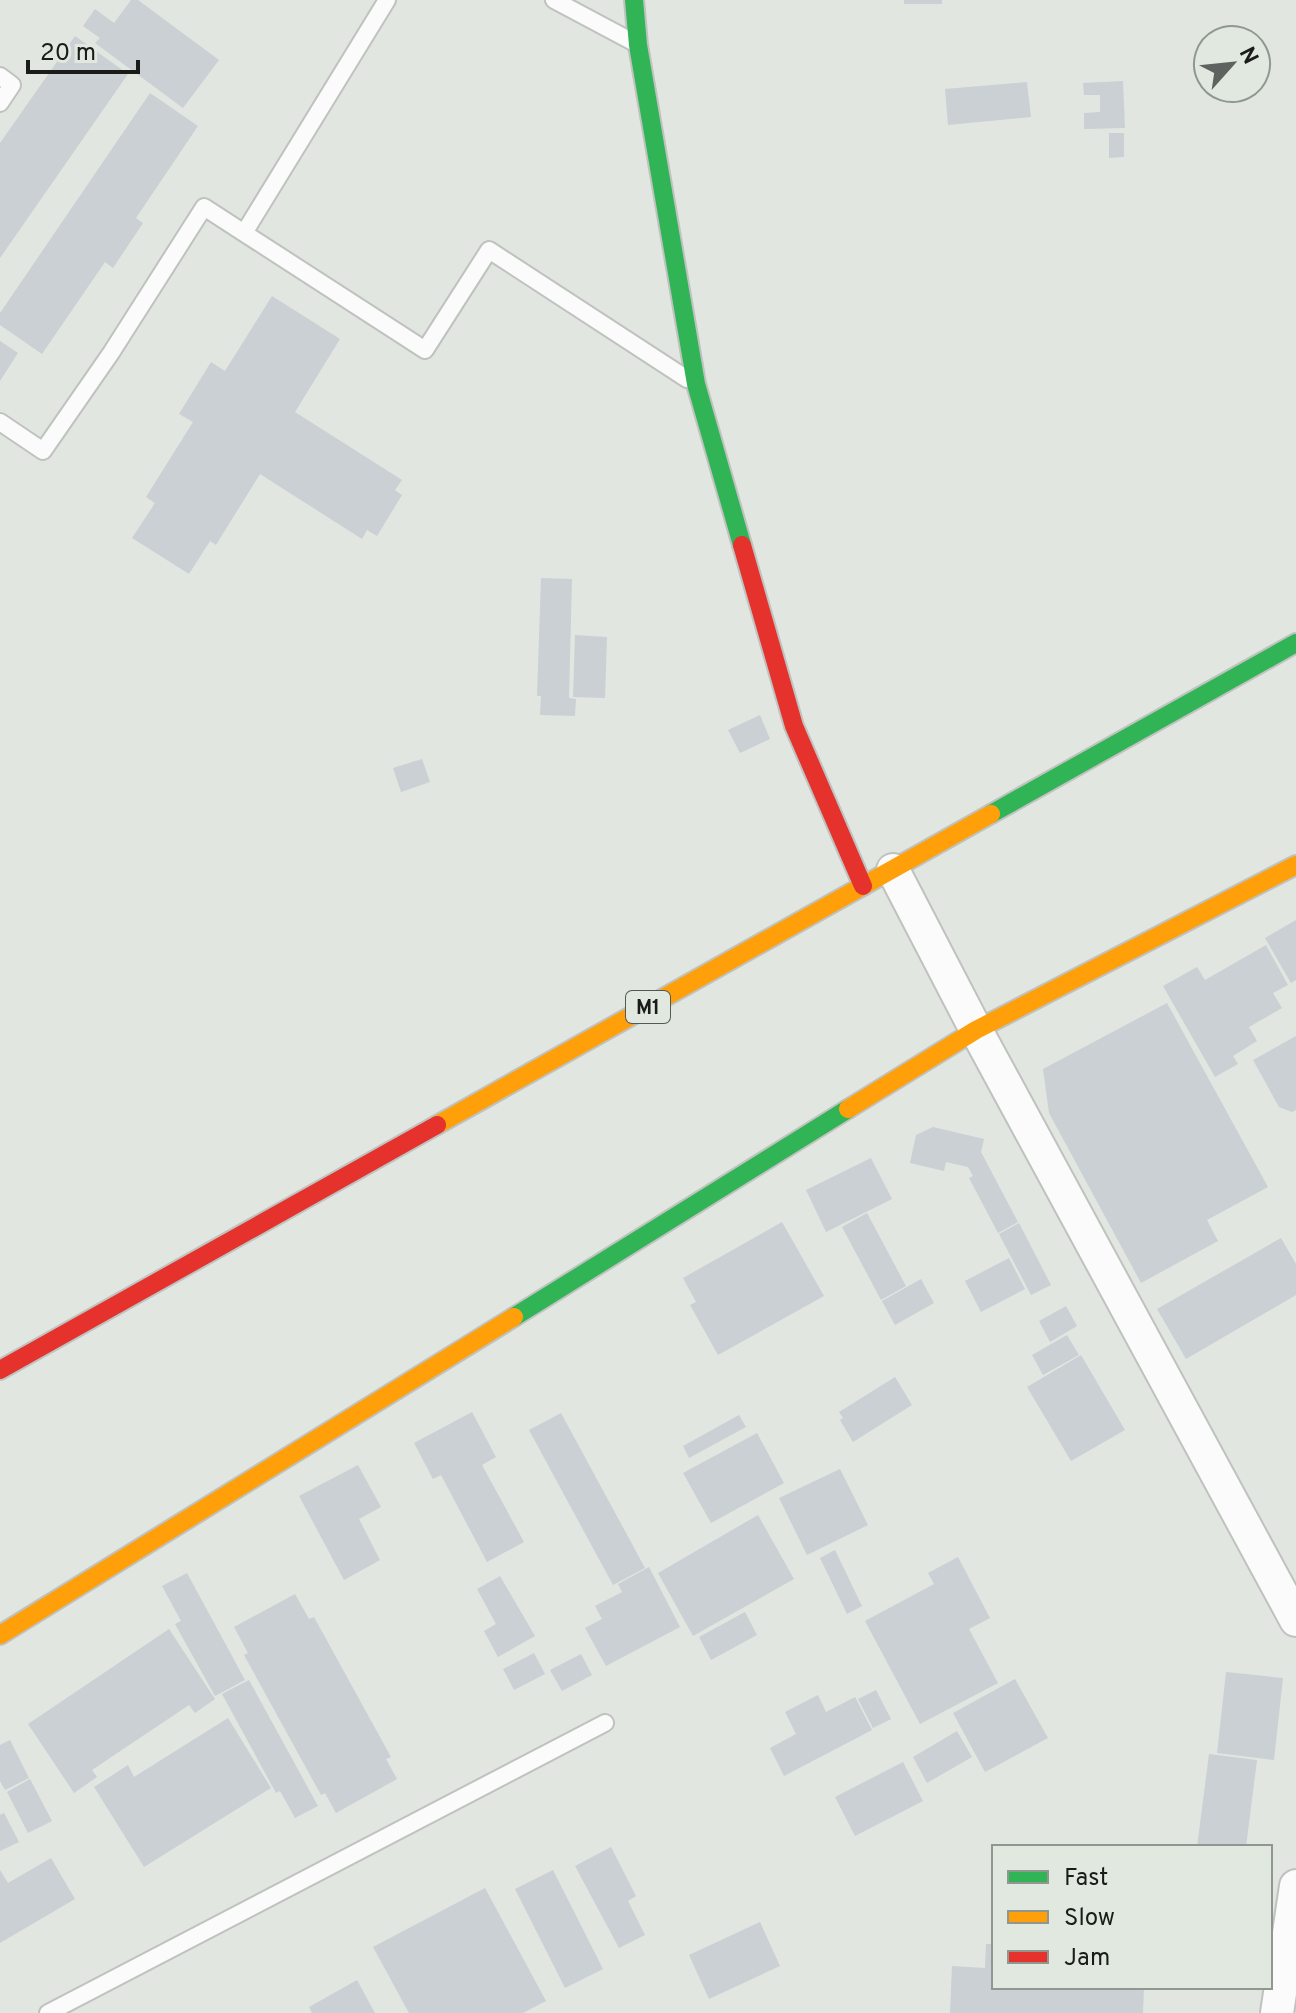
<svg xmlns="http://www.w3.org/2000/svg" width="1296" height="2013" viewBox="0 0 1296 2013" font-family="Overpass,sans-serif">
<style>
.building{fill:#cad0d4}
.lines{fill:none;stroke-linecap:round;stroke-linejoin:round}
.lane-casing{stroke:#bfc2bf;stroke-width:20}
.street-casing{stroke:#bfc2bf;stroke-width:36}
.fast-casing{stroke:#bfc2bf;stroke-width:22}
.slow-casing{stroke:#bfc2bf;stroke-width:22}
.jam-casing{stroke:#bfc2bf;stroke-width:22}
.lane{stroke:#fafbfa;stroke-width:16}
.street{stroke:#fafbfa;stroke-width:32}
.fast{stroke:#30b455;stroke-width:18}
.slow{stroke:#ff9f0a;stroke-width:18}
.jam{stroke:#e5322d;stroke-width:18}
.labels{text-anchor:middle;stroke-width:8;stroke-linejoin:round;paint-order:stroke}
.shield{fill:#e0e8df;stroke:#555954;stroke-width:2}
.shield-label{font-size:20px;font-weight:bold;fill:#191c19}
</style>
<rect width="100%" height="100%" fill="#e1e6e1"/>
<path class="building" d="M131 0H138L219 60 183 108 95 43 100 38 83 26 95 9 114 23Z
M904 0H942V4H904Z
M75 36 128 74 0 258V143Z
M1123 81 1125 128 1084 129V113L1100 112V95H1084L1083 83Z
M1027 82 1031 117 948 125 945 89Z
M150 93 198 126 136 218 143 223 113 268 105 262 42 354 0 325V313Z
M1109 133H1124V157L1109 158Z
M272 296 340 339 295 412 402 480 395 490 402 495 377 536 367 530 362 539 260 474 216 545 210 541 189 574 132 538 155 503 146 497 193 422 179 414 211 362 225 371Z
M0 341 18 353 0 381Z
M541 578 572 579 569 698 576 699 575 716 540 715 541 696H537Z
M575 635 607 637 605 698 573 697Z
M760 715 770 739 740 753 728 730Z
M422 759 430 782 401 792 393 768Z
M1296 920V980L1291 983 1265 938Z
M1266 945 1288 985 1273 993 1282 1008 1249 1027 1257 1041 1233 1056 1238 1064 1215 1077 1163 986 1197 967 1205 980Z
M1167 1003 1268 1187 1207 1220 1218 1241 1141 1283 1049 1113 1043 1069Z
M1296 1036V1110L1292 1112 1279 1107 1253 1060Z
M933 1127 984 1139 981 1152 1018 1222 998 1233 969 1178 973 1176 968 1167 946 1162 944 1171 910 1163 916 1135Z
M871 1158 892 1199 826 1232 806 1190Z
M867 1213 906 1286 881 1300 842 1227Z
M782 1222 824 1296 718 1355 690 1305 696 1302 683 1278Z
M1019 1223 1051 1285 1031 1295 999 1234Z
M1281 1238 1296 1264V1295L1186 1359 1157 1309Z
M1009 1258 1025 1289 981 1312 965 1281Z
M921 1279 934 1303 895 1325 882 1301Z
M1066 1306 1077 1326 1050 1342 1039 1321Z
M1067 1335 1079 1355 1043 1375 1032 1355Z
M1081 1355 1125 1430 1071 1461 1027 1387Z
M895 1377 912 1405 853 1442 840 1420 843 1418 839 1412Z
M472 1412 496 1457 482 1465 524 1542 487 1562 441 1475 433 1479 414 1443Z
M561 1413 645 1568 613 1585 529 1430Z
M739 1415 746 1427 689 1458 683 1446Z
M757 1433 784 1483 711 1523 683 1473Z
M358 1465 381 1507 359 1519 380 1560 344 1580 299 1496Z
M840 1469 868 1525 807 1555 779 1498Z
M758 1515 794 1579 693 1636 658 1573Z
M835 1550 862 1606 847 1614 820 1558Z
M958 1557 990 1618 969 1629 998 1683 920 1724 865 1621 934 1584 928 1573Z
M649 1567 680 1627 606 1666 585 1628 602 1619 595 1606 622 1592 618 1584Z
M187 1573 245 1680 215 1696 175 1624 181 1621 162 1586Z
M500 1576 535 1636 498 1657 484 1631 496 1624 477 1589Z
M295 1594 309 1619 314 1617 391 1757 386 1759 397 1779 336 1813 325 1793 321 1795 244 1655 248 1653 234 1627Z
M745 1612 757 1635 711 1660 699 1637Z
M169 1629 215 1699 195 1713 189 1705 92 1770 97 1777 74 1793 28 1724Z
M534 1653 545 1674 514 1690 503 1669Z
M581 1654 592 1675 562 1691 550 1670Z
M1226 1672 1283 1678 1274 1760 1217 1753Z
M1015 1679 1048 1738 985 1772 953 1713Z
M249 1680 318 1806 295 1818 280 1791 276 1793 222 1694Z
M876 1690 891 1719 873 1728 858 1699Z
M818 1695 826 1712 855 1697 872 1730 784 1776 770 1748 796 1734 785 1712Z
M228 1718 271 1788 144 1867 94 1787 128 1765 134 1777Z
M957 1731 972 1757 927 1783 913 1757Z
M10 1740 29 1778 5 1790 0 1781V1745Z
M1209 1754 1257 1760 1246 1847H1197Z
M903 1762 923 1801 855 1836 835 1797Z
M30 1779 52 1821 28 1833 7 1792Z
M4 1813 19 1842 0 1851V1815Z
M611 1847 636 1896 628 1901 645 1935 619 1948 575 1866Z
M51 1858 75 1899 0 1943V1870L8 1883Z
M553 1870 603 1969 565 1988 515 1889Z
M485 1888 546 2001 523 2013H409L373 1947Z
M760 1922 780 1966 709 1999 689 1955Z
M986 1944H994V1987H1144L1143 2013H950L952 1966 985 1968Z
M357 1980 375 2013H312L309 2007Z"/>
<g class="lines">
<g class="lane-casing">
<path id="lane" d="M554 0 633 42
M0 76 12 85 0 103
M244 233 425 350 489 250 687 379
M0 422 43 451 111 353 204 207 244 233 387 0
M48 2013 605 1723"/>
</g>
<g class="street-casing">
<path id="street" d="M893 870 976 1030 1296 1620
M1277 2013 1296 1886"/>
</g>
<g class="fast-casing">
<path id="fast" d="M634 0 638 45 696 384 742 545
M991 814 1296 643
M514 1317 848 1109"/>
</g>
<g class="slow-casing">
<path id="slow" d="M848 1109 976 1030 1296 865
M437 1125 991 814
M0 1635 514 1317"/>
</g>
<g class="jam-casing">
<path id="jam" d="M742 545 794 726 863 886
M0 1370 437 1125"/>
</g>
<use href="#lane" class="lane"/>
<use href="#street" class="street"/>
<use href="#fast" class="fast"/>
<use href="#slow" class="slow"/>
<use href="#jam" class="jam"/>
</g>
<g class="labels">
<rect class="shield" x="626" y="991" width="44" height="32" rx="6"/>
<g class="shield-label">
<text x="648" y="1014">M1</text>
</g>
</g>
<rect x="992" y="1845" width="280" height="144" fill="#e0e8df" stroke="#909690" stroke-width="2"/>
<rect x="1008" y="1871" width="40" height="12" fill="#30b455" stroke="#909690" stroke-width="2"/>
<text x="1064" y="1885" font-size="24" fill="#191c19">Fast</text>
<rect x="1008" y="1911" width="40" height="12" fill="#ff9f0a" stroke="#909690" stroke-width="2"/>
<text x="1064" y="1925" font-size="24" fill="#191c19">Slow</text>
<rect x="1008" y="1951" width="40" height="12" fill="#e5322d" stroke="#909690" stroke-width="2"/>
<text x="1064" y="1965" font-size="24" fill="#191c19">Jam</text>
<g transform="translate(1232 64) rotate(63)"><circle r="38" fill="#e0e8df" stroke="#909690" stroke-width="2"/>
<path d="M0-6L14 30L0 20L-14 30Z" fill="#5f635f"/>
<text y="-12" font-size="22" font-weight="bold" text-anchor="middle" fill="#191c19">N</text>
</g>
<path d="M28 60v12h110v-12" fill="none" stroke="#191c19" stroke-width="4"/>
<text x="40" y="60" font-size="24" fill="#191c19" stroke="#e0e8df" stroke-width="6" paint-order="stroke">20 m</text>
</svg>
